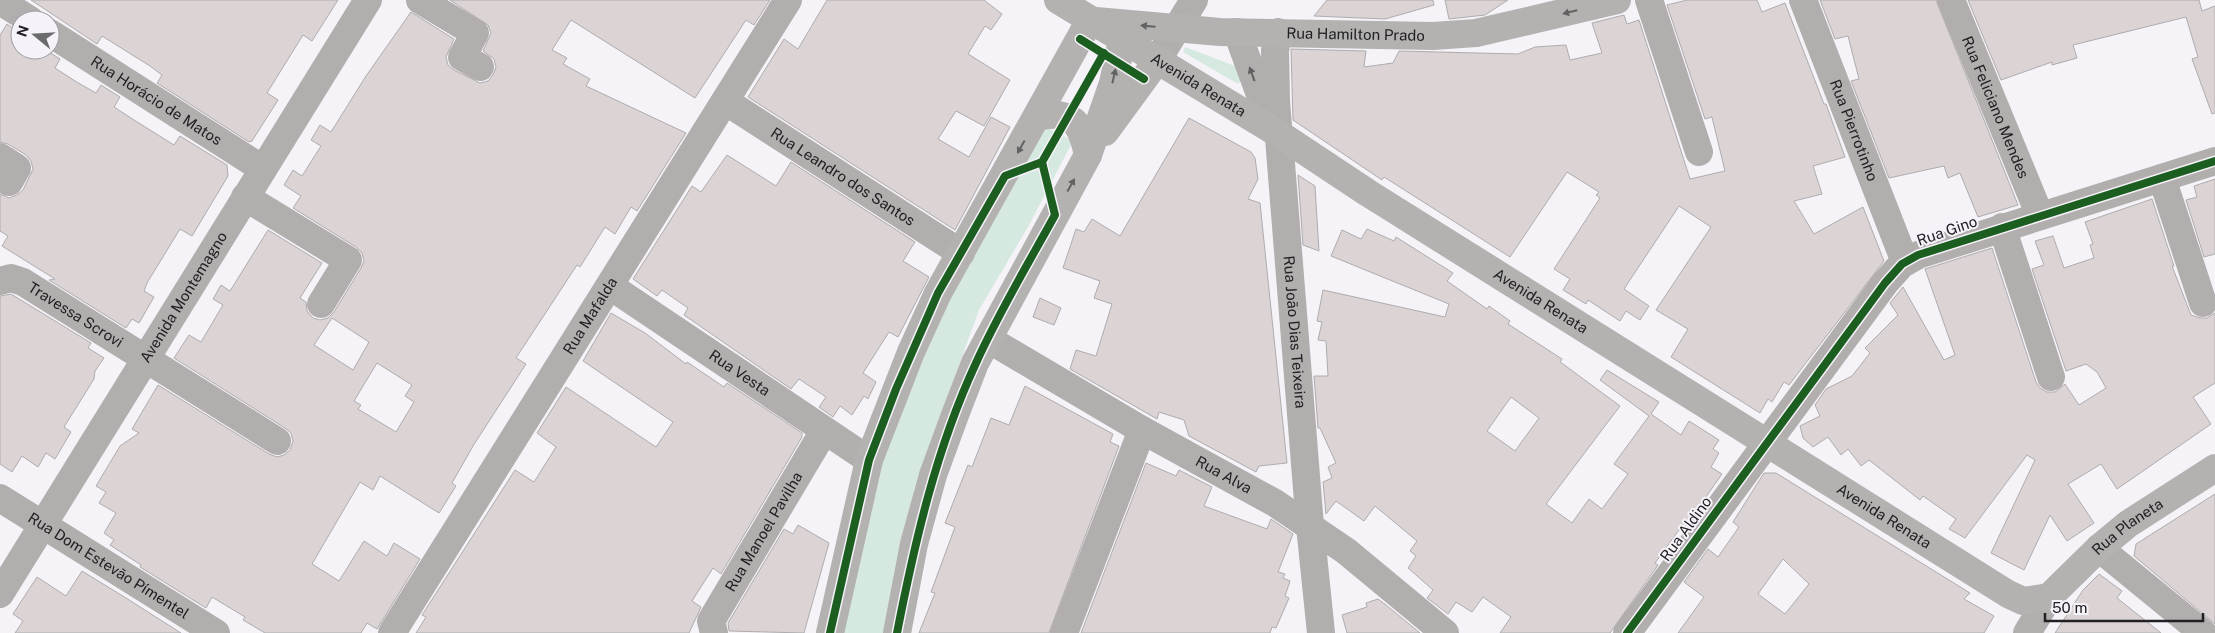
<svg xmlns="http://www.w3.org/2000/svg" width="2215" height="633" viewBox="0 0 2215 633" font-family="'Public Sans',sans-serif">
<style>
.green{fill:#d6e9e1}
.building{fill:#dbd3d4;stroke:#aeacae;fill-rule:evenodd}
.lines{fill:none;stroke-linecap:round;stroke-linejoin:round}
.minor{stroke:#b2aead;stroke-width:28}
.major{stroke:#b4b2b1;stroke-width:28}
.cycleway-casing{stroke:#f5f2f9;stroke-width:11}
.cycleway{stroke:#1b5e20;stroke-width:8}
.oneway{fill:#636262}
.oneway2{fill:#626061}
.labels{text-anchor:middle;stroke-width:4;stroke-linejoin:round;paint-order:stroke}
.street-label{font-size:15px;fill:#212022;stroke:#f5f2f9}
</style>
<rect width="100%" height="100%" fill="#f5f3f8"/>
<path class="green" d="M1185 47 1235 66 1245 57 1249 71 1238 84 1183 52Z
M1046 127 1073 141 1028 227 979 310 915 486 884 633H833L873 463 952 277Z"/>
<path class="building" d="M31 0H338L312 41 303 35 267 93 278 100 252 141 249 142 157 83 162 75 150 66 102 36 97 44Z
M450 0H770L754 25 746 20 695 98 571 20 552 50 567 58 563 64 590 79 586 86 686 133 637 211 631 207 615 234 605 227 580 267 577 265 516 358 526 364 473 446 452 483 456 486 439 513 380 476 373 490 360 482 312 564 339 581 364 541 387 556 394 543 420 559 377 629 367 623 361 633H265L243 620 245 617 212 597 206 608 140 567 141 565 110 545 114 540 104 533 116 513 99 503 106 492 96 486 120 446 139 433 132 429 158 385 269 454 277 457 284 455 290 450 293 441 291 433 285 428 174 358 189 335 201 342 223 305 213 299 221 285 230 291 268 230 322 263 300 298 306 302 307 311 313 318 320 320 328 318 334 312 361 268 364 261 362 253 356 247 293 208 301 196 284 185 293 170 302 176 321 146 311 140 320 125 331 132 366 76 411 12 454 39 446 57 448 65 454 70 480 83 488 81 493 75 496 67 494 59 483 51 491 33 488 25ZM332 318 369 342 353 370 314 345ZM377 363 412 385 405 396 414 402 396 432 358 409 361 405 354 401Z
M827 0H984L1002 14 991 30 985 26 968 54 1010 80 984 126 956 111 938 139 969 157 991 117 1010 127 955 230 748 97 784 39 798 49Z
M1327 0H1433L1434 5 1385 19 1314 16Z
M1445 0H1508L1485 15 1449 19Z
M1687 0H1757L1762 12 1785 3 1824 104H1826L1845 157 1813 166 1822 194 1794 201 1814 234 1863 207 1884 261 1789 385 1784 382 1772 402 1768 399 1760 413 1671 357 1688 329 1656 310 1711 227 1679 206 1624 289 1649 306 1640 320 1626 311 1620 321 1588 300 1586 304 1563 290 1570 279 1554 269 1600 198 1596 195 1599 192 1567 172 1510 257 1384 177 1382 180 1293 120 1291 49 1366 51 1364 67 1393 63 1399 51 1518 54 1535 47 1566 45 1570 60 1602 53 1592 23 1624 15 1627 24 1639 20 1690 179 1725 171 1712 117 1705 119 1667 5Z
M1820 0H1936L2018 205 1978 217 1960 173 1948 178 1944 166 1889 178 1851 81 1859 79 1848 36 1835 39Z
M1968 0H2199L2202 11 2215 6V113L2212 114 2192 59 2198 57 2186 17 2073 45 2077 58 2052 65V62L2001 80Z
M7 24 20 33V50H46L60 59 55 68 75 81 96 93 101 85 120 97 114 107 134 120 174 145 180 136 227 165 228 176 192 236 180 229 147 283 144 291 154 297 139 323 132 319 126 328 49 280 55 279 2 246 8 236 0 231V194L9 198 17 195 23 190 33 169 31 161 26 155 8 144 0 142V35Z
M1189 118 1251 152 1255 158 1258 179 1248 199 1260 203 1287 463 1259 466 1256 472 1189 436 1184 420 1159 412 1157 419 1070 369 1076 350 1096 356 1112 304 1094 298 1100 281 1063 268 1076 229 1084 232 1092 219 1120 236Z
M727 155 776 186 791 162 915 242 903 261 929 277 898 337 889 332 863 373 876 382 868 399 864 396 852 415 840 406 833 417 819 407 826 397 799 379 791 389 684 315 688 308 662 290 657 296 633 279 692 186 701 192Z
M1298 175 1315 186 1319 251 1303 245Z
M2215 179V254L2204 257 2186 200 2197 197 2194 186Z
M2152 199 2174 266H2172L2191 315 2200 318H2207L2215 313V383L2193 397 2211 424 2117 489 2101 464 2068 484 2094 523 2067 541 2050 515 2024 570 1991 553 2035 460 2027 455 1965 538 1949 529 1956 519 1923 496 1920 500 1869 460 1861 466 1848 449 1841 455 1828 437 1813 447 1803 438 1800 426 1820 416 1815 405 1826 389 1852 376 1870 353 1865 348 1898 315 1890 303 1903 287 1944 360 1955 355 1925 269 1992 248 2036 382 2040 388 2047 392H2055L2065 384 2079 405 2106 388 2097 372 2086 364 2066 371 2032 269 2044 265 2035 241 2053 236 2064 268 2094 258 2090 245 2093 244 2085 222Z
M1367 229 1394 241 1396 237 1453 273 1447 281 1487 309 1489 306 1510 321 1508 324 1562 359 1560 362 1563 364 1620 406 1546 504 1572 523 1589 499 1602 509 1628 474 1614 464 1649 416 1600 380 1607 370 1659 402 1651 414 1681 435 1689 421 1719 440 1713 449 1719 453 1711 467 1722 474 1682 531 1679 530 1655 563 1658 565 1610 633H1500L1511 617 1483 597 1472 612 1456 602 1448 614 1427 598 1433 590 1408 568 1416 556 1410 551 1417 541 1375 506 1364 521 1336 501 1326 514 1323 482 1332 478 1328 467 1336 463 1320 428H1318L1314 376H1328L1326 341 1318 340 1322 322 1317 321 1323 290 1445 317 1449 304 1331 256 1342 230 1361 239ZM1511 397 1539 418 1515 451 1487 431Z
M11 294 91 343 88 348 104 358 95 371 94 379 64 427 71 432 55 459 46 453 38 467 22 456 12 472 0 464V296Z
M1040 298 1061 308 1054 325 1033 317Z
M611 313 645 333 686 364 687 362 724 387 727 383 802 433V437L721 574 713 568 692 601 701 607 689 633H416L426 617 422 615 515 470 534 482 556 447 537 433 566 387 656 447 673 422 583 361Z
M1025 386 1113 434 1110 442 1119 446 1049 633H919L935 593 931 592 955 527 945 523 968 465 972 467 991 418 1009 425Z
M1146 463 1176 476 1179 470 1212 487 1204 506 1267 529 1271 519 1293 534 1278 572 1285 574 1283 578 1290 581 1285 596 1289 598 1276 628 1272 627 1270 633H1081Z
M1764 473H1776L1970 593 1964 599 1994 616 1984 633H1678L1704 597 1684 582 1708 549 1718 557 1739 527 1733 522ZM1783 559 1809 584 1785 614 1758 594Z
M2215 494V624L2134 556 2136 544Z
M798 525 829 543 804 633 729 631 728 623 784 529 793 534Z
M82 571 126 598 181 633H15L23 621 13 614 37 577 66 596Z
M2099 574 2122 591 2117 598 2161 633H2055L2083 590Z
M1378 599 1386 605 1420 633H1347L1342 615 1367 607 1366 603Z"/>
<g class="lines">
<g class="minor">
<path d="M420 0 475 33 462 57 480 67"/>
<path d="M1649 0 1699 152"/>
<path id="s1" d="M1803 0 1905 262"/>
<path id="s2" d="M1951 0 2040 216"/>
<path d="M0 1 30 20"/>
<path d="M1237 32 1262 100 1270 117"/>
<path id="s3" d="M1278 32 1275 51 1276 101 1310 526 1321 633"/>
<path id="s4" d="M50 33 263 169"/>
<path d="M1157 61 1194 0"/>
<path id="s5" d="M725 101 961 253"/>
<path d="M0 157 17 168 9 182"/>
<path d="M2162 178 2203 303"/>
<path d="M245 197 348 260 321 304"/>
<path d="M2002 227 2051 377"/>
<path id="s6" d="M0 281 11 278 23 282 277 441"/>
<path id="s7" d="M610 286 869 460"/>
<path id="s8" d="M988 339 1142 430 1275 503 1346 551 1445 633"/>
<path id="s9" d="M0 498 216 633"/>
<path d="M2099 548 2203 633"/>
<path id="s10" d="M0 594 368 0"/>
<path id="s11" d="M392 633 788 0"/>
<path id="s12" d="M714 633 711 621 824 431"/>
<path d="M1064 633 1142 430"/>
<path d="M1627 633 1885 283 1902 264 1918 255 2215 161"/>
<path d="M2027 633 2049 597"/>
</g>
<g class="major">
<path id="s13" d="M1058 0 1279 134 1368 193 2008 594 2023 601 2049 597 2099 548 2128 524 2215 468"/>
<path id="s14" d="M1096 21 1220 32 1433 36 1476 33 1617 0"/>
<path d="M1037 117C1073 109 1081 123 1088 155"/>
<path d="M1105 132 1157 61"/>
<path d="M830 633 869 460 911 352 938 293 1090 20"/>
<path d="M897 633 914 544 933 475 955 415 975 363 1088 155 1113 83 1122 40"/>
</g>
<g class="cycleway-casing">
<path id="cycleway" d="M1080 39 1144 79
M830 633 869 460 896 389 938 293 1005 176 1042 162 1104 53
M897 633C915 541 936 449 976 363 999 312 1028 264 1055 215L1042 162
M1627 633 1885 283 1902 264 1918 255 2215 161"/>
</g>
<use href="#cycleway" class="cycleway"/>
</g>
<defs><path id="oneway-solid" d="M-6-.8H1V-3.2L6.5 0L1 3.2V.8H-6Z" transform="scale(1.25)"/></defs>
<g class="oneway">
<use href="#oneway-solid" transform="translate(1570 12) rotate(166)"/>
<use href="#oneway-solid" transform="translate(1148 26) rotate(-175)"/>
<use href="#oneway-solid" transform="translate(1114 76) rotate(-77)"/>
<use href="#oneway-solid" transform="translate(1021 147) rotate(119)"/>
<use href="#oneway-solid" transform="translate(1071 185) rotate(-61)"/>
</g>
<use class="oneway2" href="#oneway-solid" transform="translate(1252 74) rotate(-110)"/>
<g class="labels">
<g class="street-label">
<text dy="5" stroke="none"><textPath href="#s14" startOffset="260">Rua Hamilton Prado</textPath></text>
<text dy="5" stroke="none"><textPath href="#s13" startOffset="164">Avenida Renata</textPath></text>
<text dy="5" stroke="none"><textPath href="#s4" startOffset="126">Rua Horácio de Matos</textPath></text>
<text dy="5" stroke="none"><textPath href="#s2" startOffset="116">Rua Feliciano Mendes</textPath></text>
<text dy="5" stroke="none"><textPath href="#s1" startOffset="140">Rua Pierrotinho</textPath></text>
<text dy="5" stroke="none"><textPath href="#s5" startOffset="140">Rua Leandro dos Santos</textPath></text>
<text transform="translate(1947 231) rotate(-19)" y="5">Rua Gino</text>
<text dy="5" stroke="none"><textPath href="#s10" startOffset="349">Avenida Montemagno</textPath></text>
<text dy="5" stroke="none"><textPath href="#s13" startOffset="569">Avenida Renata</textPath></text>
<text dy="5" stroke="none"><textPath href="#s6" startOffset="86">Travessa Scrovi</textPath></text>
<text dy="5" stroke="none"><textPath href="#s11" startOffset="374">Rua Mafalda</textPath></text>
<text dy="5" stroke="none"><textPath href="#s3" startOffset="301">Rua João Dias Teixeira</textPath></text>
<text dy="5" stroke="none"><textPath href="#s7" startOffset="156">Rua Vesta</textPath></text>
<text dy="5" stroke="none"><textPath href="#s8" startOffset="272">Rua Alva</textPath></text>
<text dy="5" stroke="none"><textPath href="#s13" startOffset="974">Avenida Renata</textPath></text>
<text dy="5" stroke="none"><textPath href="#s13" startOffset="1269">Rua Planeta</textPath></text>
<text transform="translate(1686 529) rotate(-54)" y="5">Rua Aldino</text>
<text dy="5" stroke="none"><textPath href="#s12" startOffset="116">Rua Manoel Pavilha</textPath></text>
<text dy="5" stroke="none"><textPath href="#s9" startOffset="128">Rua Dom Estevão Pímentel</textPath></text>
</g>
</g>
<g transform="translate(35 35) rotate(288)"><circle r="24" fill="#f5f2f9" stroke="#a09ea3"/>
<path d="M0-4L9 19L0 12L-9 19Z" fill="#6b6a6d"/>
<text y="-8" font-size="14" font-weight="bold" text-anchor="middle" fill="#212022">N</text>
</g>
<path d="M2045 613v8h158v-8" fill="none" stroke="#212022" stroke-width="2.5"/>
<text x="2052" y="613" font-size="15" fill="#212022" stroke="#f5f2f9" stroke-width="4" paint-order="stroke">50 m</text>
</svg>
